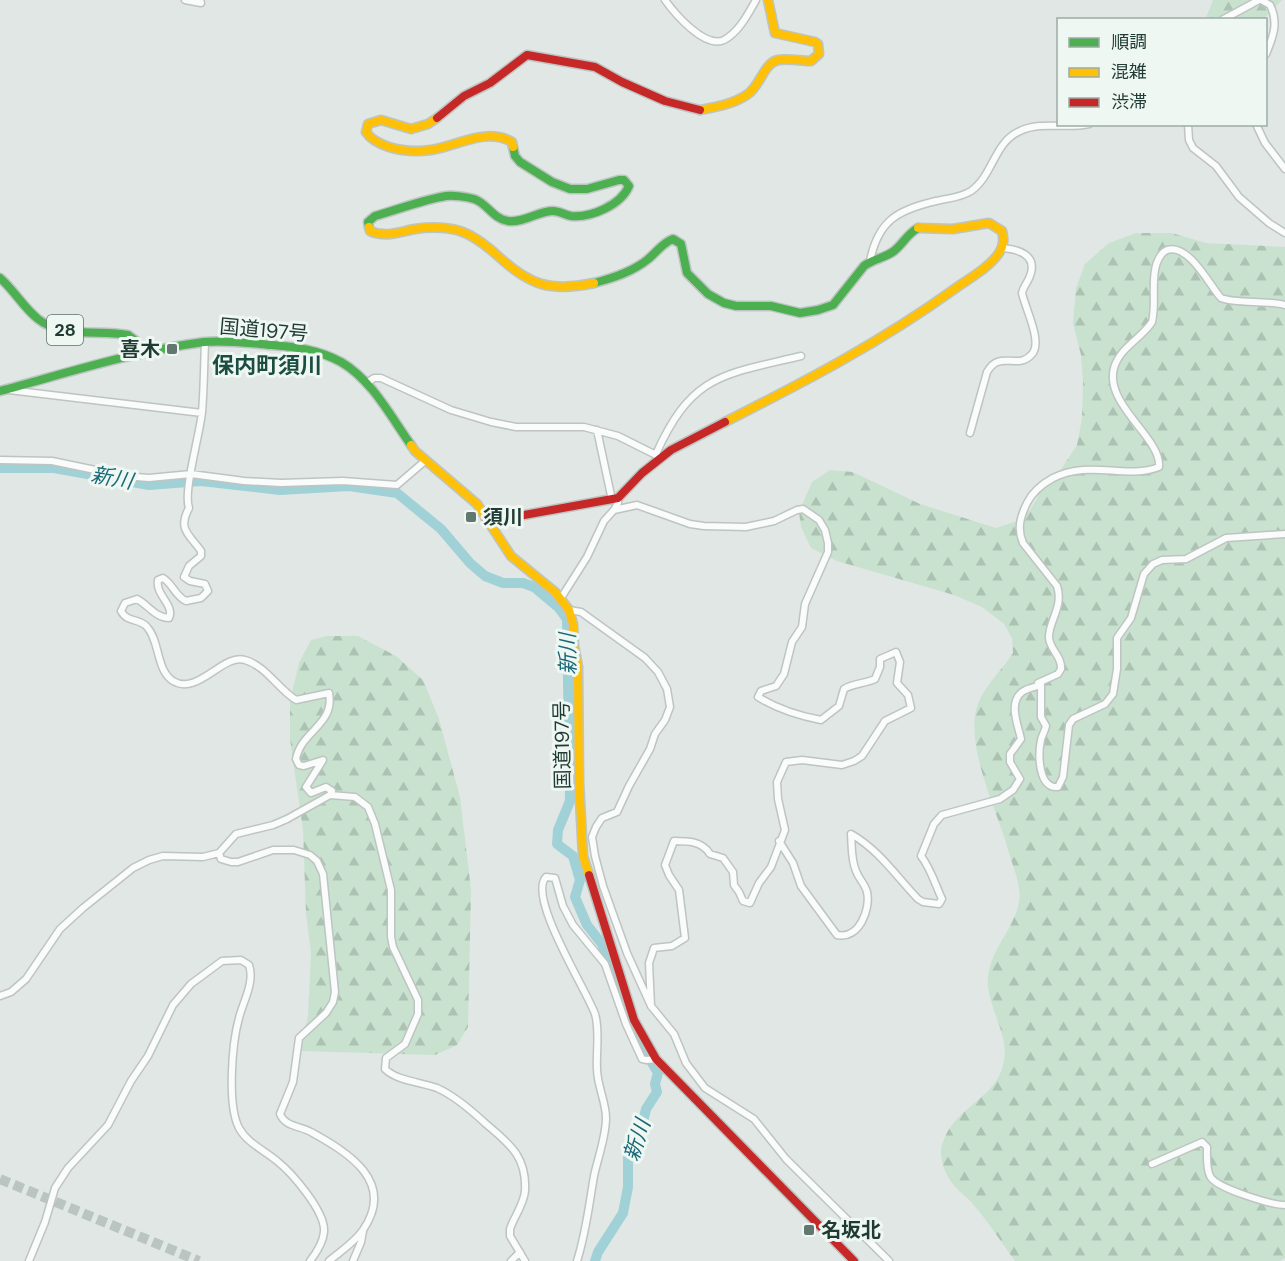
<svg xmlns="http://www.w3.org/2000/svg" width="1285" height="1261" viewBox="0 0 1285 1261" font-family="'DM Sans','Noto Sans JP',sans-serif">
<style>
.forest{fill:url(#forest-firs)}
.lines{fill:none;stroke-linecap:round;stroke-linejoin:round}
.river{stroke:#a0d1d7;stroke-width:10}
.highway-tunnel{stroke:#bac5c1;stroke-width:10;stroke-dasharray:10 5;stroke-linecap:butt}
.street-casing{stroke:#bec4c1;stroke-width:9}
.fast-casing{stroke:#bdc5c2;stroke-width:11}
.slow-casing{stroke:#bdc5c2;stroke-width:11}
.jam-casing{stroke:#bdc5c2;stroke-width:11}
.street{stroke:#fafbfb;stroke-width:6}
.fast{stroke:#4caf50;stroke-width:8}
.slow{stroke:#ffc107;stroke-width:8}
.jam{stroke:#c62828;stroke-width:8}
.poi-dot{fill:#637771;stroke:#eff7f3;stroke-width:2}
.labels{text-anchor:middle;stroke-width:6;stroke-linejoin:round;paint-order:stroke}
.shield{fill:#eff7f3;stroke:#5d736d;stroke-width:1.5}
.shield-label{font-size:18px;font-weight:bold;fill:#1f3b33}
.street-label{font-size:20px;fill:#1f3b33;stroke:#eff7f3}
.poi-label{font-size:20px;font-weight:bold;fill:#1f3b33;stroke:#eff7f3;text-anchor:start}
.water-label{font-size:21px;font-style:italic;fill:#196977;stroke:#eff7f3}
.quarter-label{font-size:22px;font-weight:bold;fill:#1b4d40;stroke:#eff7f3}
</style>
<defs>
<pattern id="forest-firs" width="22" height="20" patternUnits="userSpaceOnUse" patternTransform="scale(1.5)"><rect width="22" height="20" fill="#c9e2d0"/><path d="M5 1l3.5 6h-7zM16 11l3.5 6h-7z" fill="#acc3b3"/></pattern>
</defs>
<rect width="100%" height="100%" fill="#e1e7e4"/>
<path class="forest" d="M1213 0H1282L1264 19 1205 20Z
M1136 233H1172L1206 243 1285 247V1258L1280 1261H1015C1001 1242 988 1221 972 1203 965 1195 955 1189 950 1180 944 1172 941 1160 941 1150 941 1146 943 1142 945 1137 958 1107 992 1099 1002 1069 1012 1039 991 1015 988 986 985 955 1014 931 1019 902 1022 887 1013 867 1009 853 998 810 959 738 981 697 987 684 1005 666 1013 653L1012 638 1004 624 982 607 954 595 837 561 811 548 801 527 799 512 812 482 830 470 853 472 920 504 996 528 1017 521 1030 510 1044 486 1060 471 1077 445 1082 418 1083 383 1081 355 1073 323 1076 288 1085 264 1109 243Z
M327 636H358L396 656 423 680 439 719 460 797 471 890 468 1027 457 1045 435 1055 300 1051 308 1016 311 953 306 914 303 830 290 739V701L299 663 311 640Z"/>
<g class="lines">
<path class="river" d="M0 468H54L149 485 201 481 280 490 349 486 397 493 441 529 470 563 485 576 503 583H523L534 587 559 608 567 619 570 801 558 830 557 844 573 856 580 880 575 897 587 925 602 944 626 1011
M595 1261 598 1252 623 1213 628 1187V1158L639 1139 646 1109 657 1092 655 1084 658 1073 637 1037"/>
<path class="highway-tunnel" d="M0 1179 199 1261"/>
<g class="street-casing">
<path id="street" d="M185 0 201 3 200 0
M665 0C675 14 705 49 724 40 739 32 748 14 756 0
M1261 0 1270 5C1279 23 1273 37 1266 54
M1222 20 1259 0
M1188 124 1189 140 1193 148 1216 166 1239 197 1269 223 1285 233
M1256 124 1265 143 1285 169
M870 261C878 221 897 210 936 201 948 198 960 198 971 191 993 176 994 142 1020 131 1041 121 1067 129 1089 124
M1285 305C1266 300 1236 304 1221 298 1210 286 1189 243 1167 250 1160 253 1156 263 1155 270 1152 287 1156 305 1152 322 1141 339 1120 347 1114 368 1104 405 1162 438 1159 467 1125 480 1090 459 1053 478 1042 484 1033 491 1027 503 1020 517 1017 529 1023 543L1057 586C1064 607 1048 622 1049 638 1050 650 1062 656 1061 669L1058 674 1038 683 1041 685V717L1046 726C1045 731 1042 735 1041 740 1038 754 1038 789 1058 787L1063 777 1069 725 1073 719 1105 704 1113 694 1117 669V638L1131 618 1144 574 1153 564 1162 560 1186 559 1226 538 1285 534
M205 342C204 365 204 389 202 412 200 434 183 491 189 508 177 530 190 535 201 551V556L189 566 184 577 190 581 205 584 208 591 201 598 186 601C175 596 173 584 163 578L158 580C155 595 175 605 169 618 156 618 148 605 137 599L125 603 121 611C127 623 140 618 147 627 160 641 156 670 173 681 198 696 223 653 245 660 266 666 278 689 296 700L329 693C335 725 301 731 296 759L299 765 304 766 323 760 306 787 311 793 326 787 332 791 330 795
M367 383 374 378H381L451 410 491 422 516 427H584L618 436 660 457
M9 390 202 413
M597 430 612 500
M970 433 987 372C1000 349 1018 371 1032 354 1043 342 1025 308 1022 293 1023 287 1028 282 1030 276 1038 255 1018 249 1002 248
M656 454C692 374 722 375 801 356
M0 460 52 461 124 476 149 478 191 474 244 481 281 483 343 481 397 485 425 461
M614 510 637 505 690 524 704 526 746 527 774 521 797 510 803 509 819 520 825 530 828 543V552L805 604 802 627 792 642 784 674 776 686 761 691 758 697C776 708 800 716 821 720L839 706 844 689C854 683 864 684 875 679L880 667V659L896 652 900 662 897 683 908 695 911 708 885 721 862 756 854 761 842 765 802 760 786 762 777 782 778 799 785 830 771 867 759 883 750 903 743 901 739 892 734 885 733 872 723 858 710 854C702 841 688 841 674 841L665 865 669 875 679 890 685 938 672 946 654 948 649 963 651 1006
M561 598 587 557 604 521 614 510 618 503V498
M569 610 581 612 645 658 658 672 667 689 670 707 665 720 655 734 650 749 629 786 617 812 602 818 596 827 592 837 595 856 603 886 627 953 651 1006 674 1034 686 1063 705 1088 754 1119 786 1159 889 1261
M779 841 793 863 801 886 837 935C859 940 871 909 867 892 865 884 859 879 856 871 851 860 852 846 851 834 879 850 896 876 918 899L923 902 939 904 942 899C935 884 931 869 921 856L934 824 942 815 1000 799 1013 790 1020 779 1010 762V754L1021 739C1018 725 1008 703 1022 692 1027 688 1035 687 1041 685
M219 853 221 859 231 862H238L273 850H294L310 855 317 861 323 874 335 992 333 1002 326 1013 299 1038 293 1082 280 1114C285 1127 301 1126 311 1132 349 1153 396 1182 363 1230 355 1242 341 1251 329 1261
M0 996 11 992 26 979 60 929 83 908 133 868 149 860 163 856 203 857 219 853 236 834 273 825 287 819 330 795 355 797 368 807 375 824 391 890V937L393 947 418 1000V1014L405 1044 386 1058 385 1069C397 1081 421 1082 437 1088 455 1096 471 1110 485 1123 508 1143 527 1155 525 1191 524 1204 514 1217 510 1229V1236L525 1261
M1152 1164 1202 1142 1207 1147C1207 1156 1206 1168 1210 1176 1215 1188 1272 1205 1285 1205
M29 1261 45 1222 55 1188 68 1168 108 1125 131 1081 148 1056 173 1005 191 984 222 961 241 960 249 965C255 982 243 1002 239 1018 232 1043 227 1105 239 1128 247 1143 264 1150 277 1161 292 1173 326 1212 324 1232 323 1243 317 1252 310 1261
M353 1261 361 1242 363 1231
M511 1261 520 1252
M577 1261C586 1233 589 1205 594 1176 598 1157 606 1137 606 1118 606 1102 597 1085 597 1069 596 1052 600 1030 595 1014 586 989 527 897 546 877L555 878 563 906 573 925 605 964 626 1024 642 1059 647 1060 656 1059"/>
</g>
<g class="fast-casing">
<path id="fast" d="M369 227 368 222 375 216C396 210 426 199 446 196 453 195 467 197 474 199 487 203 493 219 508 221 524 223 538 211 553 211 559 211 565 215 571 216 591 218 621 205 629 186L624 180H619L587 189H570L552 182 520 162 515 156 513 147
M0 278C14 290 23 307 38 319 61 338 99 330 128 335L136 341 141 354
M594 283C613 278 632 272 647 260 656 253 662 243 673 239L681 244 687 273 708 294 724 303 736 306H771L800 313 818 310 833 305 864 266C873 259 885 258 894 251 903 244 907 234 918 228
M0 391C67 373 135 351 204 342 226 340 249 343 272 345 296 347 319 350 341 362 372 380 391 417 411 445"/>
</g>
<g class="slow-casing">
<path id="slow" d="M700 110C716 107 734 104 748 94 760 86 764 63 778 60 788 58 801 61 811 61L819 54 818 44 815 42 775 33 768 0
M437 118 428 124 411 129 381 120 368 124 366 132C371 140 380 144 389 147 402 151 417 152 431 150 457 146 486 127 512 142L513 147
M369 227 370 231C385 238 399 232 415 229 429 227 446 227 460 231 475 236 487 246 498 256 530 286 551 292 594 283
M725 422C804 382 881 342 953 290 968 279 989 268 999 253 1004 245 1004 239 1002 231L989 223 953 229 918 228
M411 445 415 451 477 504 511 556 555 592 569 610 573 624 574 646 578 667 579 782 583 856 589 875"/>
</g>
<g class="jam-casing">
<path id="jam" d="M437 118 464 96 490 83 527 55 595 67 622 82 665 101 700 110
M486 520 502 519 618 498 642 473 671 450 725 422
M589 875 634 1020 656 1059 854 1261"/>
</g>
<use href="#street" class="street"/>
<use href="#fast" class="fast"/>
<use href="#slow" class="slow"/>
<use href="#jam" class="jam"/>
</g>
<g class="poi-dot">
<rect x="166" y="343" width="12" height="12" rx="3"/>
<rect x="465" y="511" width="12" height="12" rx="3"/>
<rect x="803" y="1224" width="12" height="12" rx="3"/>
</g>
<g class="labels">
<rect class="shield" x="47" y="315" width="36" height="30" rx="4.5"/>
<g class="shield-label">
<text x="65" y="336">28</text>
</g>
<g class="street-label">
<text transform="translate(264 330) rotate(5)" y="7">国道197号</text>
<text transform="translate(562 745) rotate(-91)" y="7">国道197号</text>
</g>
<g class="poi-label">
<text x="160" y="356" text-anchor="end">喜木</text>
<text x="483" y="524">須川</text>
<text x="821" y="1237">名坂北</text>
</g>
<g class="water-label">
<text transform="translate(112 478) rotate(10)" y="7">新川</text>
<text transform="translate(568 654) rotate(-91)" y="7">新川</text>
<text transform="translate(637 1140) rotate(-72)" y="7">新川</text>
</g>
<g class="quarter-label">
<text x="267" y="373">保内町須川</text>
</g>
</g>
<rect x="1057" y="18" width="210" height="108" fill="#eff7f3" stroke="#9caca6" stroke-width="1.5"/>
<rect x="1069" y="38" width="30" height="9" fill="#4caf50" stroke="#9caca6" stroke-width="1.5"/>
<text x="1111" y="48" font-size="18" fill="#1f3b33">順調</text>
<rect x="1069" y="68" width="30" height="9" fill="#ffc107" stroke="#9caca6" stroke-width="1.5"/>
<text x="1111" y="78" font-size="18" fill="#1f3b33">混雑</text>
<rect x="1069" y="98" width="30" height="9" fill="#c62828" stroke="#9caca6" stroke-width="1.5"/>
<text x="1111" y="108" font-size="18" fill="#1f3b33">渋滞</text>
</svg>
